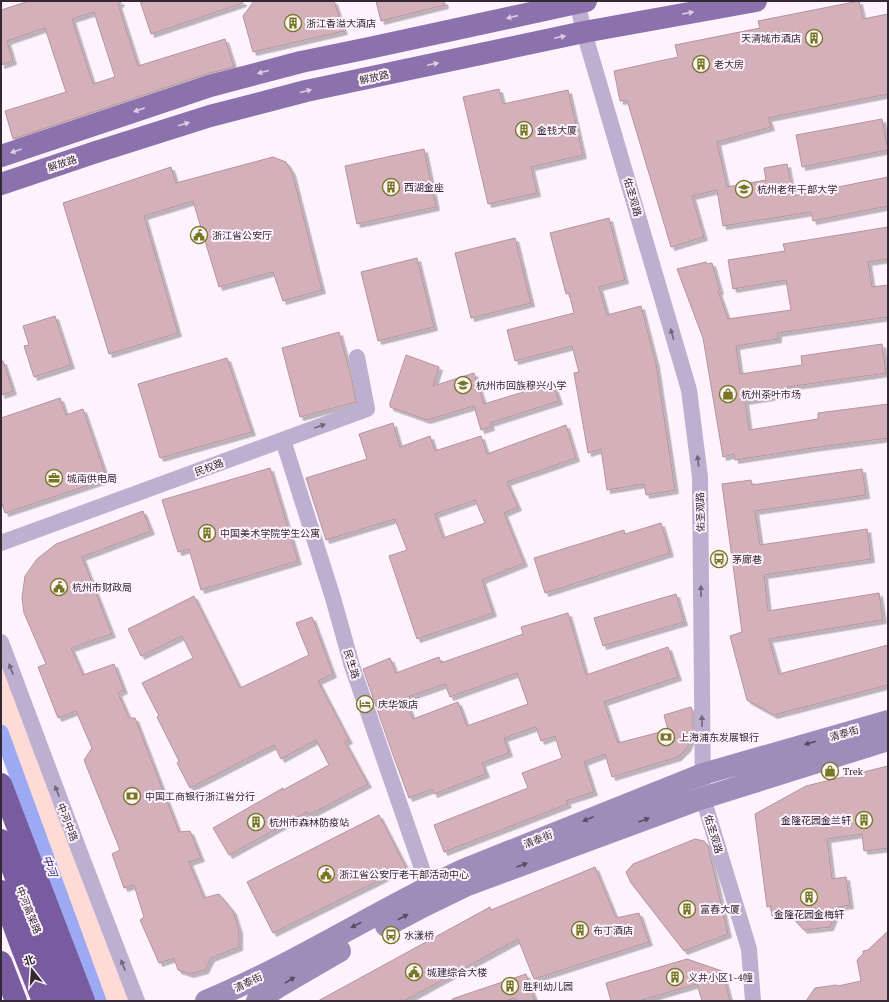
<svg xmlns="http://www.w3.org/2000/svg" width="889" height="1002" viewBox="0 0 889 1002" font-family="'PT Serif','Noto Sans SC',serif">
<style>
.green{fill:#ffdbd7}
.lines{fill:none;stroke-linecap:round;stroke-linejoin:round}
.canal{stroke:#9caaf3;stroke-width:15}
.building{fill:#d4b0bb;stroke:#b5939d;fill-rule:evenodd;filter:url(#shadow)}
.street{stroke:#bcafd0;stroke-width:16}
.secondary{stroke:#9f8cbb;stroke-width:22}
.primary{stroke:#8b72ac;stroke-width:22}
.highway{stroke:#795c9f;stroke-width:22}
.oneway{fill:#dccce4}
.oneway2{fill:#716579}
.oneway3{fill:#594c62}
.labels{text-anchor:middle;stroke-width:4;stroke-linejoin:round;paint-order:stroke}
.poi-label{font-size:10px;fill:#342932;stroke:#fef2fc;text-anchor:start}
.street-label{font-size:10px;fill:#342932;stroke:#fef2fc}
.water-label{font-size:11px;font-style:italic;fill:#292c7f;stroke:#fef2fc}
</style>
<defs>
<filter id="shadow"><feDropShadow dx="3.5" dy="3.5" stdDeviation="0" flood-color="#0004"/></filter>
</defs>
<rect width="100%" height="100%" fill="#fef2fc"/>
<path class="green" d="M1 641 137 1001H86L1 749Z"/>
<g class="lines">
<path class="canal" d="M1 732 99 1001"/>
</g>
<path class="building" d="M29 1H120L121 3 118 4 138 66 225 39 234 67 206 74 13 139 5 111 66 92 45 28 7 41 13 61 1 65V10ZM94 12 115 77 93 84 72 19Z
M140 1H242L243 3 151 34Z
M254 1H334L344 31 253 52 243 16Z
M376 1H444L445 5 381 21Z
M859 1 863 19 888 14V94L768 118 771 127 717 142 727 187 766 180 764 168 787 164 793 196 888 177V206L813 221 811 212 723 226 717 190 692 196 704 237 671 247 627 100 620 101 614 71 678 57 675 45 760 28 758 21Z
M499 89 503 104 568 90 583 155 531 167 537 193 488 204 463 97Z
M882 119 888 150 802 167 796 135Z
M424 149 436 207 357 224 345 166Z
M273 157 286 162 292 172 322 290 283 301 273 272 219 287 193 201 144 216 178 333 109 354 63 203 171 167 176 183Z
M609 218 625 280 599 287 607 315 641 306 656 364 675 490 646 495 644 484 607 490 601 449 588 453 574 373 579 372 572 346 515 361 507 330 574 313 569 293 566 294 550 233Z
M888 227V259L868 262 872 287 888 285V317L778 333V339L736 346 740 374 802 365 801 356 882 344 886 373 787 387 788 394 745 401 749 430 818 419V413L888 404V438L812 448 735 460 734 454 723 457 703 338 677 269 706 262 707 264 712 263 720 291H718L728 319 791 310 786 280 733 289 728 260 785 251 783 244Z
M515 238 531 303 471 318 455 253Z
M417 258 434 327 378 341 361 272Z
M55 316 71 365 34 377 24 346 29 345 23 326Z
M339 332 352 380 356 402 300 417 282 348Z
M406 355 439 367 433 386 474 373 484 404 553 383 559 401 490 423 491 427 481 430 474 406 427 420 390 407V403Z
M227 358 252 432 160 458 138 384Z
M1 361H3L13 391 1 395Z
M60 398 66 415 83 409 107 479 5 513 1 501V418Z
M393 423 400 447 430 436 435 451 481 436 487 454 566 425 576 458 507 482 518 507 504 513 524 563 482 580 493 613 417 639 389 556 407 550 395 519 326 540 306 478 367 459 359 434ZM475 500 485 523 443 538 435 514Z
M270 468 298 561 201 590 189 549 178 552 162 500Z
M862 469 866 495 755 511 760 545 867 529 871 559 764 575 768 611 879 593 883 620 769 639 779 674 888 645V685L774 715 747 700 730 636 742 632 722 484 751 480 752 485Z
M143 511 151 531 82 557 112 634 71 648 83 675 114 664 124 690 118 693 129 718H135L179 832 190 831 201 858 189 862 204 898 219 894 233 911 239 930V947L211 958 205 970 190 974 178 970 174 958 159 963 140 920 144 917 134 885 124 888 112 854 120 850 84 760 92 748 76 711 58 718 38 667 46 664 24 613 22 598 25 576 37 559 56 544Z
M661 523 670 553 545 593 534 558 624 530 625 534Z
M676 594 684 622 603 646 594 618Z
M194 596 240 688 309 655 296 623 312 617 333 674 318 681 349 740 345 742 368 784 309 815 307 812 229 855 213 828 283 788V790L329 765 316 740 281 759 274 745 190 788 177 763 179 761 157 717 159 716 142 683 193 658 182 636 141 656 128 629Z
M568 613 586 675 668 647 678 677 604 702 618 743 668 730 664 715 691 707 693 712V736L687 748 678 757 612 777 605 754 584 762 594 792 566 801 568 804 444 852 434 825 528 788 522 773 562 758 555 736 541 741 536 727 504 738 509 753 482 763 486 774 434 794 432 789 409 798 392 752 363 669 390 658 396 673 439 657 441 663 523 634 521 627ZM517 673 528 704 467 726 458 702 413 719 405 698 445 684 450 697Z
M888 766V848L864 851 862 834 827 839 832 879 846 877 850 905 838 907 830 927 804 930 789 914 772 916 771 906 767 907 755 814 806 786Z
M379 815 406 867 273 933 247 882Z
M695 839 704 841 708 846 728 934 684 951 631 883 626 872 633 864Z
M595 867 616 918 639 913 649 942 534 979 518 939 404 1001H318L490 907 491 910Z
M888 931V1001H806L815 988 836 985 838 986 861 981 857 960 863 954V951L868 950Z
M687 959 722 971 730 1001H702L697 984 639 1001H611L606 983Z
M526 974 535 1001H517L515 998 505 1001H453L452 999Z"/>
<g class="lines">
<path class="street" d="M577 1 584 32 689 390 700 477 703 798 749 949 753 1001
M283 440 333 598 352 666 428 886
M1 543 367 409 357 357
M1 642 79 850 137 1001"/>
<path class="secondary" d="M386 926 426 905 465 886 703 798 888 740
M206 1001C295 964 376 911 463 870L703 774 888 721
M257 1001 278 987 340 951"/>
<path class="primary" d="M1 156 210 86 301 62 369 48 586 1
M1 184 93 153 210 116 306 91 584 32 756 1"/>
<path class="highway" d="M1 784 84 1001
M1 840 65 1001
M1 891 22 948 43 1001
M1 962 16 1001"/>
</g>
<defs><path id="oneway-solid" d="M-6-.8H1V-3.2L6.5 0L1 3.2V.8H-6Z"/></defs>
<g class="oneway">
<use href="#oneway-solid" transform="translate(688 13) rotate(-10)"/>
<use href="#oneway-solid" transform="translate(512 17) rotate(167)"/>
<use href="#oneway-solid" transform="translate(560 37) rotate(-12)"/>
<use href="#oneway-solid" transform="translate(433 64) rotate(-12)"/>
<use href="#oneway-solid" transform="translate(263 72) rotate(165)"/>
<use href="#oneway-solid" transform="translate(306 91) rotate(-14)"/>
<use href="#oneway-solid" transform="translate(139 110) rotate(161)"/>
<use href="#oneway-solid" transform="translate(184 124) rotate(-18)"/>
<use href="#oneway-solid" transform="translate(16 151) rotate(161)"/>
</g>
<g class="oneway2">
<use href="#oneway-solid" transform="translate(672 334) rotate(-106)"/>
<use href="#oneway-solid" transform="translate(320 426) rotate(-20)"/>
<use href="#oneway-solid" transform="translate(698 461) rotate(-97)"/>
<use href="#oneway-solid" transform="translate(701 591) rotate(-91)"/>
<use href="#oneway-solid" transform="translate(11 669) rotate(-111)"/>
<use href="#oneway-solid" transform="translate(702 721) rotate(-91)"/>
<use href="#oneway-solid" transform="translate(57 791) rotate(-111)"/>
<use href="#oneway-solid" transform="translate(123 965) rotate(-111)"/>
</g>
<g class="oneway3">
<use href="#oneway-solid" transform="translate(810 743) rotate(164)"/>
<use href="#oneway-solid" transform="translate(588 819) rotate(158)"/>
<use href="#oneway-solid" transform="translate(644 820) rotate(-20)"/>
<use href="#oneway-solid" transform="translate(522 865) rotate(-20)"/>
<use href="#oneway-solid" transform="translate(403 917) rotate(-28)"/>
<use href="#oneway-solid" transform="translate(356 925) rotate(152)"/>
<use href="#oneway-solid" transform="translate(290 980) rotate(-31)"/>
</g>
<defs>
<g id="building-ring" transform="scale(0.9)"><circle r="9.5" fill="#fef2fc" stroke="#76771e" stroke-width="1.5"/><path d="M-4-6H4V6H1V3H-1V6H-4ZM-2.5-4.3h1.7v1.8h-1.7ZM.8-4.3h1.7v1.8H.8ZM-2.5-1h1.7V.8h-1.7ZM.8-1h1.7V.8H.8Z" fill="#76771e"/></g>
<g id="university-ring" transform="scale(0.9)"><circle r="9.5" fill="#fef2fc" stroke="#76771e" stroke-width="1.5"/><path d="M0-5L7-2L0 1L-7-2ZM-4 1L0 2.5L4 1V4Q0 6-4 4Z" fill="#76771e"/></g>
<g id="civic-ring" transform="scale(0.9)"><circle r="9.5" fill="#fef2fc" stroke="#76771e" stroke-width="1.5"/><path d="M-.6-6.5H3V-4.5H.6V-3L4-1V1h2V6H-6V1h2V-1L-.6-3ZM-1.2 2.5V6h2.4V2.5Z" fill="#76771e"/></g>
<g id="school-ring" transform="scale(0.9)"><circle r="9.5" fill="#fef2fc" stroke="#76771e" stroke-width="1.5"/><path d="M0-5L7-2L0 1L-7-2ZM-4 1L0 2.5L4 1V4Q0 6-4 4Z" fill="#76771e"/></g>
<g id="shop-ring" transform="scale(0.9)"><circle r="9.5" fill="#fef2fc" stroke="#76771e" stroke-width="1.5"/><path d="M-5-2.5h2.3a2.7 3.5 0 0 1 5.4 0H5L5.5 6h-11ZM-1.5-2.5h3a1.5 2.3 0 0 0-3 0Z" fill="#76771e"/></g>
<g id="office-ring" transform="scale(0.9)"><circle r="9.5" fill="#fef2fc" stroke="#76771e" stroke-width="1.5"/><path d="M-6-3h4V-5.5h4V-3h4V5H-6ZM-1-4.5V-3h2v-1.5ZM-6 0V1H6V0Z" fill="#76771e"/></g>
<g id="bus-ring" transform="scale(0.9)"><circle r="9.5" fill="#fef2fc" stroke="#76771e" stroke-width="1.5"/><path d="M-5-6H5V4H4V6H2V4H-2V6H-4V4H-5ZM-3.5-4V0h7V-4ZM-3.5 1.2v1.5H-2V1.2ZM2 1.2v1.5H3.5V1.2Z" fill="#76771e"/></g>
<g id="hotel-ring" transform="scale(0.9)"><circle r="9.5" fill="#fef2fc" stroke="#76771e" stroke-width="1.5"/><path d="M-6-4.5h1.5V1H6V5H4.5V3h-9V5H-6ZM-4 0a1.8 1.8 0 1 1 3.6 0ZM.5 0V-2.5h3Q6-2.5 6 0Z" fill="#76771e"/></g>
<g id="bank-ring" transform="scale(0.9)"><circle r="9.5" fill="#fef2fc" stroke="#76771e" stroke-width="1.5"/><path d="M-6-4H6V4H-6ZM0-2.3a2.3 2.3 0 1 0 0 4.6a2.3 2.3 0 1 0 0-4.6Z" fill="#76771e"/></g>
</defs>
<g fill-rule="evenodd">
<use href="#building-ring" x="293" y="23"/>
<use href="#building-ring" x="814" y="38"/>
<use href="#building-ring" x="701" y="64"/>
<use href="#building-ring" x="524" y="130"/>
<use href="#building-ring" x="391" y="187"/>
<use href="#university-ring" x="744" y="189"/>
<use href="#civic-ring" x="199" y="235"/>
<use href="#school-ring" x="463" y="385"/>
<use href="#shop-ring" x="728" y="394"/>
<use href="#office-ring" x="54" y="478"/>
<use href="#building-ring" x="207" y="533"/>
<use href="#bus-ring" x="719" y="559"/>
<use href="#civic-ring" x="59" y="587"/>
<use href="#hotel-ring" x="365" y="704"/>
<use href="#bank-ring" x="666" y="737"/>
<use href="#shop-ring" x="830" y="771"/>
<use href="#bank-ring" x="132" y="796"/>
<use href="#building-ring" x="864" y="820"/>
<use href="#building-ring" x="256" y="822"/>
<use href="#civic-ring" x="326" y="874"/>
<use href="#building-ring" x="809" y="897"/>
<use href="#building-ring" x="687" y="909"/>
<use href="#building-ring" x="580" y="930"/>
<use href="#bus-ring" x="391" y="935"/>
<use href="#civic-ring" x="414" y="972"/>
<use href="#building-ring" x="675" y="977"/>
<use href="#building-ring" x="510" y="986"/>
</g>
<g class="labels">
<g class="poi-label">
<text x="306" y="27">浙江香溢大酒店</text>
<text x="801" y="42" text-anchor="end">天清城市酒店</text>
<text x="714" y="68">老大房</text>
<text x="537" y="134">金钱大厦</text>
<text x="404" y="191">西湖金座</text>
<text x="757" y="193">杭州老年干部大学</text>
<text x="212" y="239">浙江省公安厅</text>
<text x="476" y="389">杭州市回族穆兴小学</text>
<text x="741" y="398">杭州茶叶市场</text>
<text x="67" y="482">城南供电局</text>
<text x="220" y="537">中国美术学院学生公寓</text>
<text x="732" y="563">茅廊巷</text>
<text x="72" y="591">杭州市财政局</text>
<text x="378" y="708">庆华饭店</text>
<text x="679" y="741">上海浦东发展银行</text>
<text x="843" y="775">Trek</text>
<text x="145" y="800">中国工商银行浙江省分行</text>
<text x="851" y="824" text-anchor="end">金隆花园金兰轩</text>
<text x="269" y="826">杭州市森林防疫站</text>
<text x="339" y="878">浙江省公安厅老干部活动中心</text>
<text x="700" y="913">富春大厦</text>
<text x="809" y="918" text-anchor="middle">金隆花园金梅轩</text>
<text x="593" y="934">布丁酒店</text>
<text x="404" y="939">水漾桥</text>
<text x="427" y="976">城建综合大楼</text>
<text x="688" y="981">义井小区1-4幢</text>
<text x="523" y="990">胜利幼儿园</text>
</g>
<g class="street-label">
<text transform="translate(374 77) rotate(-12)" y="4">解放路</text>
<text transform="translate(62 163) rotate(-18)" y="4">解放路</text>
<text transform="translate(633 197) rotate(74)" y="4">佑圣观路</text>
<text transform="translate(209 467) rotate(-20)" y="4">民权路</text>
<text transform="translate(700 512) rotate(-91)" y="4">佑圣观路</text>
<text transform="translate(352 664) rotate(73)" y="4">民生路</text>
<text transform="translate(844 733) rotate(-16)" y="4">清泰街</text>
<text transform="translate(68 822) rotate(69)" y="4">中河中路</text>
<text transform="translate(714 834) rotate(73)" y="4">佑圣观路</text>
<text transform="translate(538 839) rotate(-22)" y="4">清泰街</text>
<text transform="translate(29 910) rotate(68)" y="4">中河高架路</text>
<text transform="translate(248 982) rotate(-26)" y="4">清泰街</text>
</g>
<g class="water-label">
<text transform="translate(50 866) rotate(70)" y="4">中河</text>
</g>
</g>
<rect width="889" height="1002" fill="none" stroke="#342932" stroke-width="4"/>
<g transform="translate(32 970) rotate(343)" stroke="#fef2fc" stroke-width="3" paint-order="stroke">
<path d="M0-3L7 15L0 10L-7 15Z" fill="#342932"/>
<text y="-6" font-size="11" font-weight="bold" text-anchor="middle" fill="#342932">北</text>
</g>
</svg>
